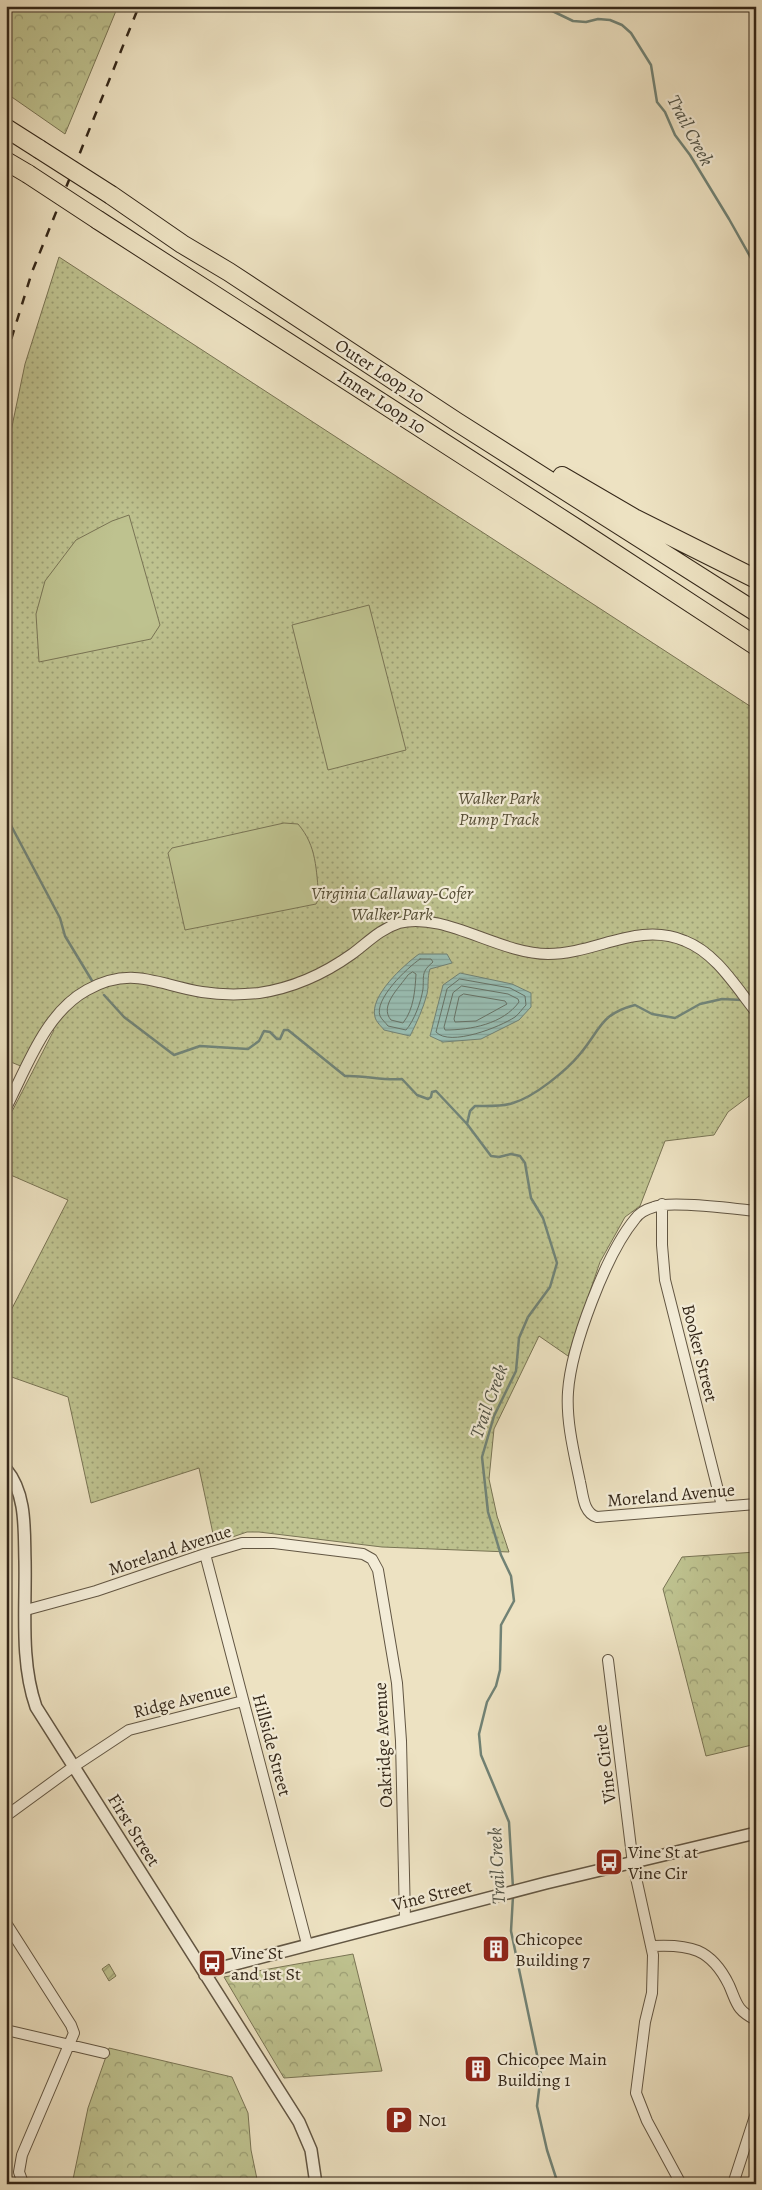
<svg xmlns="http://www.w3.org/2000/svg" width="762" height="2190" viewBox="0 0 762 2190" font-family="Alegreya,serif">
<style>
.forest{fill:url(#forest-crowns);stroke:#797454}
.park{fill:url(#park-dots);stroke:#797454}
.garden{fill:url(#garden-furrows);stroke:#797454}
.pitch{fill:#bec28f;stroke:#797454}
.water{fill:url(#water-rules);stroke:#718275}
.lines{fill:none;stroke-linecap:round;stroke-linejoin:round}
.shore{stroke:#667266;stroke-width:1}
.stream{stroke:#718275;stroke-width:2.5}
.minor-casing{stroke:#625643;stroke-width:12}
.tertiary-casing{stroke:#625643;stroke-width:14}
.motorway-casing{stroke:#342719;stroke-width:20}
.minor{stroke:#f3ecd7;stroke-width:10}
.tertiary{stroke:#f3ecd7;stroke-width:11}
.motorway{stroke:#ede2c2;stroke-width:18}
.rail{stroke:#342719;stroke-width:2.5;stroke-dasharray:9 9;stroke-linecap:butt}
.motorway-bridge-casing{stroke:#342719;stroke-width:20;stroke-linecap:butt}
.motorway-bridge{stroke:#ede2c2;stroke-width:18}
.labels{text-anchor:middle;stroke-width:4.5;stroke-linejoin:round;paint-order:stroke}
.street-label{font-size:18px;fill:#342719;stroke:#f3ecd7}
.park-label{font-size:18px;font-style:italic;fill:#564e36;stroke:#f3ecd7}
.poi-label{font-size:18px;fill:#342719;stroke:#f3ecd7;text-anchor:start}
.water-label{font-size:19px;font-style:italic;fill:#525447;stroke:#f3ecd7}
</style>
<defs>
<pattern id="forest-crowns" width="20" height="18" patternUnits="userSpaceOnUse" patternTransform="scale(1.25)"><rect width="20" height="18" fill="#bec28f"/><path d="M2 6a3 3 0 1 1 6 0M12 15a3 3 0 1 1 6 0" fill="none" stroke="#9b9e74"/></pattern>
<pattern id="park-dots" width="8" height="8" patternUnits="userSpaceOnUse" patternTransform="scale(1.25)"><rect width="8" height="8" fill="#bec28f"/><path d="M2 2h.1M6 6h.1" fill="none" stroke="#9b9e74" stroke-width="1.8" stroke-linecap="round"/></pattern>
<pattern id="garden-furrows" width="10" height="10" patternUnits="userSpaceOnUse" patternTransform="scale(1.25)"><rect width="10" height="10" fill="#bec28f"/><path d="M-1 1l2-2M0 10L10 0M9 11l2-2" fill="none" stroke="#9b9e74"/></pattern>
<pattern id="water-rules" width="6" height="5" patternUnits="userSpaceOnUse" patternTransform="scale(1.25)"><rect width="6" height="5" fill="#99beb3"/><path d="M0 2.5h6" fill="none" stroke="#84a399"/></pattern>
</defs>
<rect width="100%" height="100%" fill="#ede2c2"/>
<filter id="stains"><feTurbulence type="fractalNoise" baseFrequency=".004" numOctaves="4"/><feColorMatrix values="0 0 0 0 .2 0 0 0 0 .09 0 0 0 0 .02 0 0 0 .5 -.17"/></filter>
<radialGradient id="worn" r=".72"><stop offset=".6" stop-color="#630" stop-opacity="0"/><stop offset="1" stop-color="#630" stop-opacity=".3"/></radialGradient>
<path class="forest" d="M6 6H118L65 134 6 93Z
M756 1552V1744L706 1756 663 1589 682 1557Z
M353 1954 382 2071 284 2078 224 1977Z
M109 2048 232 2077 248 2113 251 2150 258 2184H72L88 2108Z"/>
<path class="park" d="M59 257 756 710V1091L728 1112 714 1135 665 1141 640 1206 625 1217 600 1262 568 1356 539 1336 494 1429 489 1479 497 1516 509 1552 382 1547 259 1532H247L215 1543 199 1468 91 1503 68 1397 6 1375V1320L68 1200 6 1173V1123L54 1030 45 1024 23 1067 6 1060V455L25 364Z"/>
<path class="garden" d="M109 1964 116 1976 109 1981 102 1969Z"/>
<path class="pitch" d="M129 515 160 625 151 639 39 662 36 614 45 581 76 540 112 521Z
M369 605 406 750 328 770 292 625Z
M284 823 298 824C317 846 316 870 319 898L316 904 185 930 168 853 172 848Z"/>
<path class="water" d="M419 954H447L452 963 430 969C427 978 429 985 427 994 423 1009 417 1022 410 1036L384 1030C382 1027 376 1022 375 1017 369 996 404 965 419 954Z
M460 973 512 984 531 993V1007L519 1020 481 1039 443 1042 430 1036 443 985Z"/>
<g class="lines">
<path class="shore" d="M420 959H431L433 962C421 972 424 975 423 989 421 1002 414 1021 406 1030L388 1026C386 1023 382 1020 380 1016 374 999 407 968 420 959Z
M413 972 416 974C415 990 414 1009 403 1023L391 1020C379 1006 399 988 408 975Z
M460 979 510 988 525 996 526 1005C522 1009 519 1014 515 1017 500 1027 450 1047 436 1032L447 989Z
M462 986 508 994 518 999 519 1002C503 1024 471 1030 445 1030L444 1027 453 993Z
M464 994 505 1001 507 1004 476 1021 455 1022 454 1019 459 997Z"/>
<path class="stream" d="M542 6 573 21 586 22 598 19 610 20 622 25 631 33 651 65 657 102 665 112 675 135 690 155 729 219 756 267
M6 816 60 918 65 936 94 984
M104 995 124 1017 174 1055 200 1046 248 1049 259 1041 264 1031 270 1032 277 1039H280L284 1030H288L345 1076C365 1075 383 1081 402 1079L417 1095 428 1099 431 1097 432 1092 436 1091 467 1124 491 1156 499 1157 511 1154 520 1156 525 1163 531 1198 543 1218 557 1263 550 1287 528 1317 519 1338 516 1371 494 1416 482 1457 488 1512 501 1555 511 1576 514 1601 501 1625 500 1670 496 1686 487 1702 479 1734 481 1755 509 1822 513 1888
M467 1124 470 1111 475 1106C487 1106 502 1107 513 1103 534 1097 566 1071 580 1054 601 1029 600 1014 635 1005L652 1014 675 1018 700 1004 722 999 742 1000
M513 1896 511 1931 541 2074 537 2106 547 2150 558 2184"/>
<g class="minor-casing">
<path id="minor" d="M6 1108C27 1067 45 1013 87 990 132 965 158 985 202 992 221 995 240 995 259 993 293 988 324 974 352 954 367 943 380 929 399 923 444 911 499 954 548 954 596 954 638 921 685 941 716 953 736 987 756 1012
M662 1204V1245L665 1280 722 1506
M756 1211C736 1209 669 1200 654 1207 647 1209 639 1213 635 1219 606 1254 571 1347 568 1392 566 1421 574 1453 580 1482 583 1494 583 1513 597 1517L756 1504
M205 1554 307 1944
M26 1610 96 1591 205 1554 242 1543H274L363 1554 372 1559 378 1570 397 1683 401 1741 405 1919
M608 1660 633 1864 653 1955 652 1993 645 2022 636 2093 647 2121 681 2184
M6 1816 73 1767 129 1730 243 1701
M6 1923 71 2025 74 2033 22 2155 19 2172 23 2183
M652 1946C689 1944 711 1948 729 1985 737 2003 736 2010 756 2020
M6 2030 104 2053
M733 2184 756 2113"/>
</g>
<g class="tertiary-casing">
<path id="tertiary" d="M6 1469C27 1494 24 1531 25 1561 26 1609 20 1661 36 1707L299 2122 311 2150 316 2184
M205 1975 216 1969 546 1883 756 1833"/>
</g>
<g class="motorway-casing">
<path id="motorway" d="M6 128 39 149
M6 161 28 174
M111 195 182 244 229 272 457 422 756 612
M98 220 576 528 756 646
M562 476 634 518 756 579"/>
</g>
<use href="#minor" class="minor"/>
<use href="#tertiary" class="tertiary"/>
<use href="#motorway" class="motorway"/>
<path class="rail" d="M6 356 32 272 139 6"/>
<g class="motorway-bridge-casing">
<path id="motorway-bridge" d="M39 149 111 195
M28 174 98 220"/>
</g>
<use href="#motorway-bridge" class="motorway-bridge"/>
</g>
<defs>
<g id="bus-square" transform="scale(1.4375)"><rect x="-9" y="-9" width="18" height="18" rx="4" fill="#8f2418" stroke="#f3ecd7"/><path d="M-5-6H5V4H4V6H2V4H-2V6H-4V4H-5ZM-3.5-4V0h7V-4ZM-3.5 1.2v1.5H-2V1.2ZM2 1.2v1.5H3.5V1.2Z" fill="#fff"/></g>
<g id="building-square" transform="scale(1.4375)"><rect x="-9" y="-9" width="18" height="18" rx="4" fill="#8f2418" stroke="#f3ecd7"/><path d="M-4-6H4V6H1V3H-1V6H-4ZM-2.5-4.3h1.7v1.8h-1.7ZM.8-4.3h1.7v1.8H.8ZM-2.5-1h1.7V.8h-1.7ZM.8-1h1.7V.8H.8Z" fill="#fff"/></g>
<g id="parking-square" transform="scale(1.4375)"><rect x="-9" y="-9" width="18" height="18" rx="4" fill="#8f2418" stroke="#f3ecd7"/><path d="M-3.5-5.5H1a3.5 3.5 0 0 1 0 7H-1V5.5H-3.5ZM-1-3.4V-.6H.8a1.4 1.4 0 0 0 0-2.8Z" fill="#fff"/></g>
</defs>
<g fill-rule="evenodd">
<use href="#bus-square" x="609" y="1862"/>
<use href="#building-square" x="496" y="1949"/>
<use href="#bus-square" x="212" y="1963"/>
<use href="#building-square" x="478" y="2069"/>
<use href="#parking-square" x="399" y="2120"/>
</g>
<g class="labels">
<g class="street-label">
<text transform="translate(380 371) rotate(33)" y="6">Outer Loop 10</text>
<text transform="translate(382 402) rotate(33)" y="6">Inner Loop 10</text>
<text transform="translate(700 1353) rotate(76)" y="6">Booker Street</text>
<text transform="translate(671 1495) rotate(-5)" y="6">Moreland Avenue</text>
<text transform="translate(170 1550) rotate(-18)" y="6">Moreland Avenue</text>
<text transform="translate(182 1700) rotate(-14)" y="6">Ridge Avenue</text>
<text transform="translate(272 1745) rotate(75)" y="6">Hillside Street</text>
<text transform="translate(383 1745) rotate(-93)" y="6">Oakridge Avenue</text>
<text transform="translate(605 1764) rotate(-97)" y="6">Vine Circle</text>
<text transform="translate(134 1830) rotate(58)" y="6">First Street</text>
<text transform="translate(432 1895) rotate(-14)" y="6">Vine Street</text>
</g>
<g class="park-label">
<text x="499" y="804">Walker Park<tspan x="499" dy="21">Pump Track</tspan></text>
<text x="392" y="899">Virginia Callaway-Cofer<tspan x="392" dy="21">Walker Park</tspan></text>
</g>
<g class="poi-label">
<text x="628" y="1858">Vine St at<tspan x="628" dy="21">Vine Cir</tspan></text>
<text x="515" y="1945">Chicopee<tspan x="515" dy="21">Building 7</tspan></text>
<text x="231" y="1959">Vine St<tspan x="231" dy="21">and 1st St</tspan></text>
<text x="497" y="2065">Chicopee Main<tspan x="497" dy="21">Building 1</tspan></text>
<text x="418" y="2126">N01</text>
</g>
<g class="water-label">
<text transform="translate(691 130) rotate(62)" y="7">Trail Creek</text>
<text transform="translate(488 1401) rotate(-70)" y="7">Trail Creek</text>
<text transform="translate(496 1866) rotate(-93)" y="7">Trail Creek</text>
</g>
</g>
<rect width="762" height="2190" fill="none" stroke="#ede2c2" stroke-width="25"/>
<rect x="8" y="8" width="747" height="2175" fill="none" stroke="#342719" stroke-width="2.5"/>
<rect x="12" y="12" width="737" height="2165" fill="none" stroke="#342719"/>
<rect width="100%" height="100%" filter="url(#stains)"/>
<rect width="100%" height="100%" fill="url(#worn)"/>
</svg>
